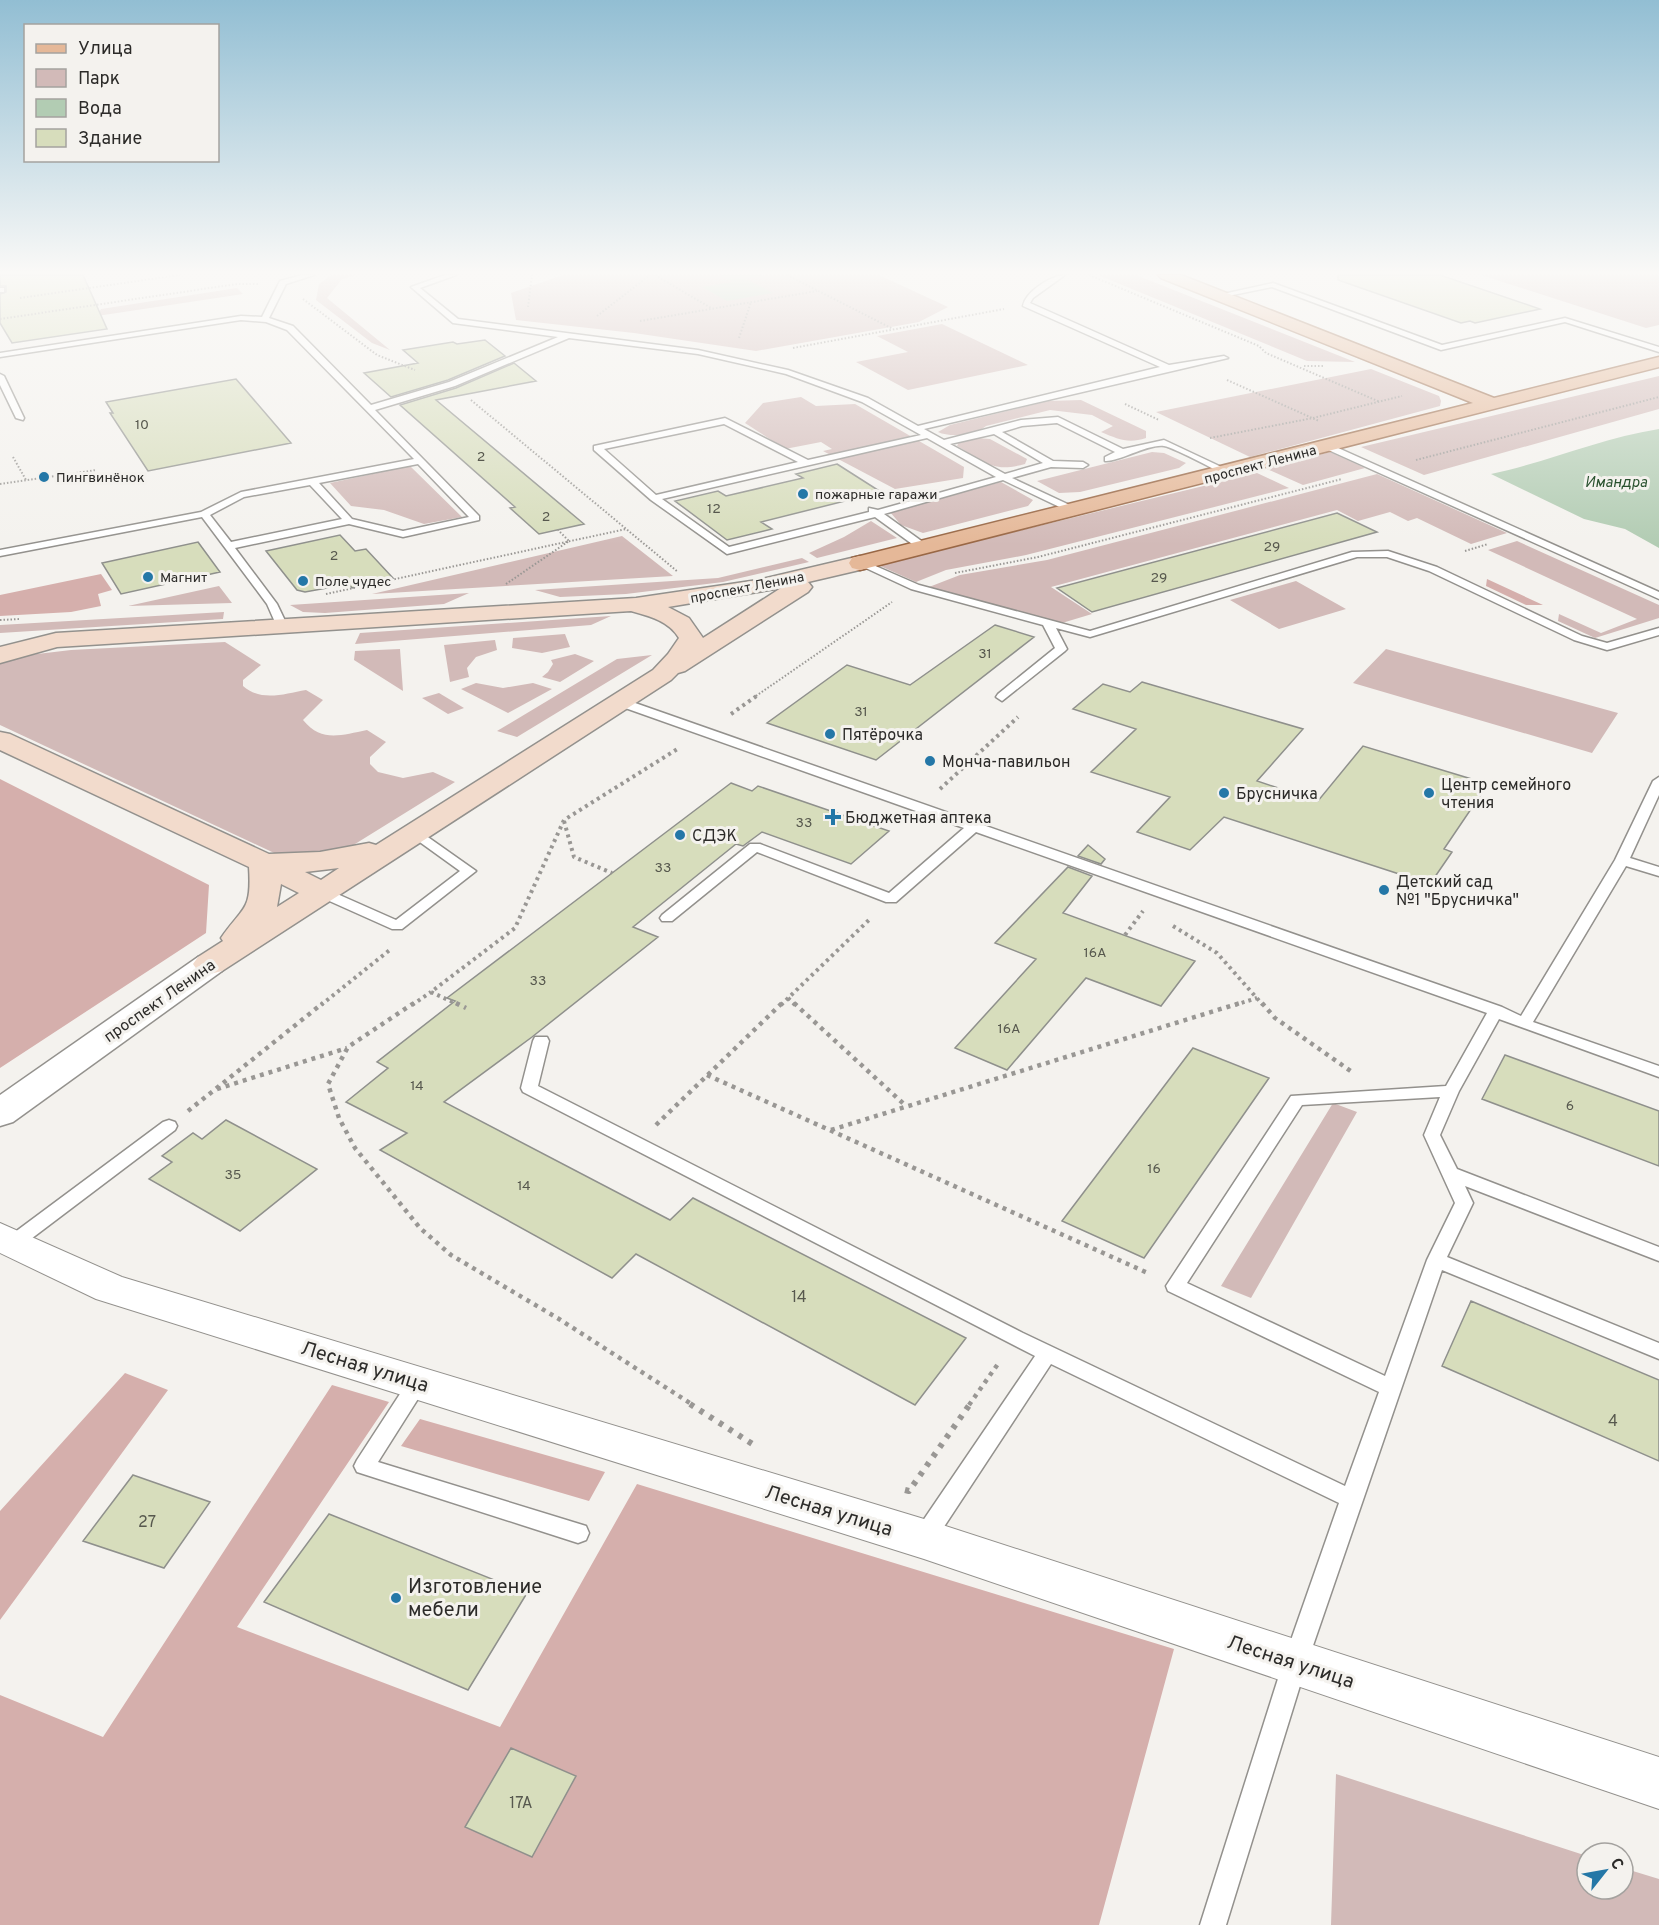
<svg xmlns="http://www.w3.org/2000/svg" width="1659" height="1925" viewBox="0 0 1659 1925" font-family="Overpass,sans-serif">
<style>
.green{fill:#d2bab8}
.forest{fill:#d5afac}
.water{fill:#b2ccb3}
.building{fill:#d7ddbc;stroke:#8f908c;stroke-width:1.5}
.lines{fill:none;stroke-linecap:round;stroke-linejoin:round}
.service-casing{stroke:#93918d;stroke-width:3}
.minor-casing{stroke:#93918d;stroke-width:2}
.tertiary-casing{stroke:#93918d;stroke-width:3}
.secondary-casing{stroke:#93918d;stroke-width:3}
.primary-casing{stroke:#996745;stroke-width:3}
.path-far3{stroke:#999794;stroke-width:2;stroke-dasharray:1.5 2;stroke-linecap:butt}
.path-far2{stroke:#999794;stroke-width:4;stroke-dasharray:3 4;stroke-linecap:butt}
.path-far1{stroke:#999794;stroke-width:4.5;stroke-dasharray:4 5;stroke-linecap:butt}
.path{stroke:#999794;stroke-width:6;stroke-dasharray:4.5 7;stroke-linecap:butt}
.service{fill:#fff;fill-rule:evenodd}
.minor{fill:#fff;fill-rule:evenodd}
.tertiary{fill:#fff;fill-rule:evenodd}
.secondary{fill:#f2dbcc;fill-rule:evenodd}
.primary{fill:#e5b898;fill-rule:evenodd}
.poi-dot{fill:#2477a7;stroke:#f4f2ee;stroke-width:2}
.labels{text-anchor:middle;stroke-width:6;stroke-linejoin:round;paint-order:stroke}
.number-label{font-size:14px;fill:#57584e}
.far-street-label{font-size:14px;fill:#2c2b29;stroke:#f4f2ee}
.far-poi-label{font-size:14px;fill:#2c2b29;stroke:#f4f2ee;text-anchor:start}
.far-water-label{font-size:15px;font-style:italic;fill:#29512e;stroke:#f4f2ee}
.poi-label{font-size:16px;fill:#2c2b29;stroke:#f4f2ee;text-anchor:start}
.street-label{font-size:16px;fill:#2c2b29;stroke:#f4f2ee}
.near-number-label{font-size:16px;fill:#57584e}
.near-street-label{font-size:20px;fill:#2c2b29;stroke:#f4f2ee}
.near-poi-label{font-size:20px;fill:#2c2b29;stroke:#f4f2ee;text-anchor:start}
</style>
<rect width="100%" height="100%" fill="#f4f2ee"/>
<path class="green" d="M356 275 342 279 327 298 390 350 372 343 316 300 319 284 331 275Z
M563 275H879L948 307 919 322 756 351 634 333 516 320 511 293Z
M1098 275H1136L1355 362 1307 361Z
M1481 275H1659V325L1646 328Z
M237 288 243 294 97 316 101 309Z
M942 324 1028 365 908 390 856 362 908 352 877 336Z
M1371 369 1439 396 1441 401 1440 406 1250 457 1156 412Z
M1659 376V409L1424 475 1361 447Z
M801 397 816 406 855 404 964 467 963 478 895 489 823 451 832 449 821 442 785 449 745 423 763 403Z
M1081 400 1146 431V438C1128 444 1118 439 1101 432L1113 426 1092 415 1050 410 986 426C976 435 951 438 938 432L950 425 1048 401Z
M977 438 990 439 1027 459 1025 464C992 473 985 462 957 446L959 442Z
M1152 452 1164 453 1186 463 1179 468 1080 492 1059 493 1037 481Z
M1330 452 1365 468 1303 485 1267 469Z
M410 466 462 517 424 524 384 510 351 506 330 483Z
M1257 473 1289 488 1026 555 946 570 916 582 878 565Z
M1377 474 1507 533 1471 544 1417 518 1408 521 1390 512 1358 521 1337 510 1051 587 1092 614 1062 623 929 587 960 575 1047 560Z
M1001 482 1033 500 1028 506 923 533 901 525 890 512Z
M871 521 897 538 817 558 809 553 844 537Z
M622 536 673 576 372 594Z
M1517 541 1659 605V618L1595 638 1558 621 1559 614 1601 633 1637 619 1488 550Z
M802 558 809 562 723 582 626 594 560 597 535 590 718 578Z
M1296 581 1346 609 1279 629 1230 600Z
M219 586 232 603 128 606Z
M469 593 444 604 325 613 303 612 290 605Z
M224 612 223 619 0 633V625Z
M611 616 591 625 355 644 360 633Z
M565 634 570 647 542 653 512 648 513 638Z
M495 640 497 650 476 657 467 668 469 677 450 682 444 645Z
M225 642 261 665 243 680V686C261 702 284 694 306 690L323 700 303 720C322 743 341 735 367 730L386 742 370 757V764L378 772 403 778 433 772 455 782 347 849 287 859 0 725V663L12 657 71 650Z
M400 649 403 691 354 660 355 651Z
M1386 649 1618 713 1592 753 1353 683Z
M575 654 594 661 560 682 542 677 548 672 553 664 551 660Z
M652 655 517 737 497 731 617 659Z
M476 683 503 688 533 683 552 689 508 713 461 689Z
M439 693 464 708 448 714 422 698Z
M1333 1103 1357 1112 1251 1298 1221 1286Z
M1336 1774 1587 1856V1889H1623V1868L1659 1879V1925H1331Z"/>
<path class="forest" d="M101 574 112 590 98 594 101 606 71 612 0 616V595Z
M1487 579 1543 605H1526L1486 586Z
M0 779 209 885 206 933 0 1068Z
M125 1373 168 1390 0 1620V1511Z
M332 1385 389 1402 237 1627 500 1727 637 1484 1174 1649 1099 1925H0V1695L103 1737Z
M420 1419 605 1472 589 1501 401 1446Z"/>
<path class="water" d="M721 275H763L746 279 773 293 727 301 702 287 732 282Z
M1659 429V548L1625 529 1584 519 1491 474C1548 462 1601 438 1659 429Z"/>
<path class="building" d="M0 275H83L107 329 12 343 0 323V294L6 292V286H0Z
M1338 275H1440L1540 309 1475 323 1470 321 1461 323 1338 280Z
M485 340 505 356 448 380 391 397 364 373 418 363 403 350 453 342 457 344Z
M514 363 536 381 436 400 584 524 539 534 510 508 515 507 400 405 456 388Z
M236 379 291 443 148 471 110 413H113L106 402Z
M837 464 881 492 761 522 772 529 727 540 675 501 718 491 726 496 803 478 796 474Z
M1337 513 1377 532 1092 612 1057 588Z
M340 535 355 551 366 549 393 578 352 588 349 584 305 592 297 590 266 551Z
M198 542 220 572 121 594 102 563Z
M995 625 1034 637 876 760 767 723 847 665 910 685Z
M1142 682 1303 729 1257 781 1318 801 1363 746 1488 784 1444 849 1452 852 1430 884 1224 817 1190 850 1137 832 1170 797 1091 772 1136 729 1073 709 1103 684 1130 692Z
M731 783 752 791 758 786 889 831 851 864 762 832 743 846 736 844 633 927 658 937 532 1037 444 1102 670 1220 693 1198 966 1338 915 1405 636 1254 612 1278 380 1150 407 1133 346 1102 388 1068 377 1062 455 1001 447 998Z
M1088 845 1105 859 1101 864 1078 856Z
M1068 867 1092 876 1063 913 1195 961 1161 1006 1086 978 1007 1070 955 1048 1036 959 995 943Z
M1193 1048 1269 1078 1144 1258 1062 1221Z
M1505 1055 1659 1111V1166L1482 1099Z
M226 1120 317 1169 240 1231 149 1179 172 1162 162 1156 193 1133 202 1139Z
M1471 1301 1659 1380V1461L1442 1366Z
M133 1475 210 1502 164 1568 83 1541Z
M329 1514 527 1593 468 1690 264 1602Z
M511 1748 576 1776 532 1857 465 1827Z"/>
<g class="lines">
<g class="service-casing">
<path id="service" d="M302 275H314L286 284 269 318 293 326 371 405 449 382 558 337 453 323 411 287 445 275H456L420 288 458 319 698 350 788 370 868 398 918 426 1160 367 1023 306C1025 292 1052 275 1065 275L1033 298 1030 303 1169 365 1224 356 1228 358 924 429 944 440 1021 420 1058 417 1123 449 1164 440 1232 472 1224 474C1211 468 1175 448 1164 446 1147 444 1119 462 1105 461V457L1115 452 1057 423 1022 426 1002 432 1053 461 1083 462 1088 465 1083 468 1051 467 1012 478 1076 508V512H1070L1003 480 884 514 927 545V549H919L875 517 727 554 651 500 594 450V446L725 418 808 460 921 435 862 402 786 374 698 354 569 338 455 386 375 410 479 516V520L403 537 349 524 235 548 277 604 288 627 286 629H278L267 604 202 517 0 556V550L201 512 241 492 414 459 287 330 266 322 241 320 0 357V353L241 316 262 317 280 281ZM724 424 798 462 656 495 604 449ZM994 434 1043 463 1005 474 950 444ZM927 438 996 477 878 510 869 508V512L729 547 662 499ZM418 464 469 517 403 531 352 519 319 483ZM310 485 342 519 231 542 210 515 244 497Z
M1273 283 1442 345 1565 318 1659 347V352L1565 322 1441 350 1272 287 1218 298 1214 296Z
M0 288H4V292H0Z
M0 374 4 376 24 418 23 420 16 418 0 385Z
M1327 443 1659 592V599L1324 448 1322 446Z
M1388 551 1437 567 1582 636 1607 643 1659 628V635L1611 649 1607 650 1574 640 1429 571 1387 557H1357L1090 637 1056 628 1067 649 1065 651 1002 701 996 697 998 694 1055 648 1043 625 911 589 855 563 864 561 919 585 1090 631 1352 552Z
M618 697 1502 1007 1521 1016 1615 860 1653 781 1659 777V795L1630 858 1659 867V876L1626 866 1533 1022 1659 1066V1077L1499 1019 1459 1091 1440 1135 1457 1169 1659 1247V1261L1465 1186 1473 1203 1447 1257 1659 1343V1359L1442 1270 1307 1663 1226 1925H1200L1283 1663 1339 1503 1051 1364 932 1545 924 1548 916 1545 913 1538 916 1531 1035 1356 523 1092 521 1088 533 1041 535 1037H547L549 1041 538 1086 1023 1333 1345 1486 1379 1392 1168 1291 1166 1286 1291 1096 1446 1086 1487 1013 976 832 896 902H886L757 852 672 921H662L660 918 662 915 750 844H760L889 893 964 828 614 704 612 701ZM1440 1097 1424 1135 1455 1203 1427 1260 1385 1376 1187 1283 1302 1105Z
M415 828 476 871 402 929H392L316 895 314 892 316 889H326L396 920 460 871 410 835 408 832Z
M169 1120 175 1122 177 1126 175 1130 19 1248 13 1250 7 1248 4 1243 7 1238 163 1122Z
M418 1375 425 1377 428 1383 378 1462 586 1526 589 1533 586 1540 578 1543 357 1472 354 1466 357 1460 411 1377Z"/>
</g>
<g class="minor-casing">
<path id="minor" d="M0 1223 122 1277 924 1519 1659 1757V1809L924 1559 96 1299 0 1253Z"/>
</g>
<g class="tertiary-casing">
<path id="tertiary" d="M210 954 222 957 227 964 222 971 13 1122 0 1126V1095L198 957Z"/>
</g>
<g class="secondary-casing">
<path id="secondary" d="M860 556 868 558 871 563 868 568 808 582 812 587 808 592 685 671 678 673 671 680 222 971 210 974 198 971 193 964 198 957 223 941 221 938C243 906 252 912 249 867L0 750V732L10 734 269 854 320 852 369 843 376 845 653 670 668 654 679 638C669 621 649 616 631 611L57 647 0 663V647L56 633 636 598 758 580ZM781 588 703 638 689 618 668 607ZM339 868 321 880 305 872ZM281 884 299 893 277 907Z"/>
</g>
<g class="primary-casing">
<path id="primary" d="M1158 275H1181L1494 398 1659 357V367L860 570 852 568 849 563 852 558 1473 403 1161 278Z"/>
</g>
<path class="path-far3" d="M655 275 711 308
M787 275 893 329
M1089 275 1259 346 1266 353 1380 402
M20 298 180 275
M303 299 377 355 415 370
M528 307 532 275
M597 316 650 275
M0 319 237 284H258
M640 321 817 291
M739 338 751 302
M793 348 1004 309
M1304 366H1324
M1227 380 1319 421
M471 400 678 572
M1125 404 1159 420
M1210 438 1313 418 1402 396
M13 457 26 480
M1416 460 1659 397
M0 484 96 470
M1465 551 1488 544
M955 573 1038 557 1342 479
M506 584 569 541 558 530
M326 594 626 529
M0 620 20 619
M756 696 892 602"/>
<path class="path-far2" d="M731 714 758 695
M940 789 1018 717
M564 821 574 857 612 873
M1173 926 1217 953 1263 1005
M1125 935 1143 911
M788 998 795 1005
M321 1005 391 949
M412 1005 431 992
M459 1005 431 992 515 928 564 820 679 748
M781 1005 871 918
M1235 1005 1257 998"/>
<path class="path-far1" d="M414 1003 348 1047 328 1084 339 1118 355 1148 420 1228 451 1255 559 1319 693 1405
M456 1003 466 1008
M794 1003 906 1106
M1262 1003 1275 1018 1352 1072
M707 1075 1150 1274
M217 1089 347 1048
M188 1111 323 1003
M656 1125 782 1003
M831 1130 1240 1003
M969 1405 1000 1361"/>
<path class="path" d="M690 1404 754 1445
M905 1490 909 1491 970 1404"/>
<use href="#service" class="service"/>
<use href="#minor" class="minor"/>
<use href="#tertiary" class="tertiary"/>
<use href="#secondary" class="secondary"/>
<use href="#primary" class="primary"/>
</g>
<linearGradient id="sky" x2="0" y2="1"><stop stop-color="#92bed3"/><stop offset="0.5" stop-color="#faf9f7"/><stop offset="1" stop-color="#faf9f7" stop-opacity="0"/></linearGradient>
<rect width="1659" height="545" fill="url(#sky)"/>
<g class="poi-dot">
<circle cx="44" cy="477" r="6"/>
<circle cx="803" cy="494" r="6"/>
<circle cx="148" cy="577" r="6"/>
<circle cx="303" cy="581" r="6"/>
<circle cx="830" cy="734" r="6"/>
<circle cx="930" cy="761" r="6"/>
<circle cx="1224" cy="793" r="6"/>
<circle cx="1429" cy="793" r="6"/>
<path d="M830 808h6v6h6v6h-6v6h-6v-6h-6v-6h6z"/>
<circle cx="680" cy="835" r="6"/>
<circle cx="1384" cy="890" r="6"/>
<circle cx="396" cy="1598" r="6"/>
</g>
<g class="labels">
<g class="number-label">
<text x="142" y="429">10</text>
<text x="481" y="461">2</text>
<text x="714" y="513">12</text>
<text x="546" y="521">2</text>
<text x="1272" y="551">29</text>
<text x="334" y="560">2</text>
<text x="1159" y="582">29</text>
<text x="985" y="658">31</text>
<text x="861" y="716">31</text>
<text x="804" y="827">33</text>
<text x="663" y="872">33</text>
<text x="1095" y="957">16А</text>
<text x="538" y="985">33</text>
<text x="1009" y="1033">16А</text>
<text x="417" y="1090">14</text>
<text x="1570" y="1110">6</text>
<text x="1154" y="1173">16</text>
<text x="233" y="1179">35</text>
<text x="524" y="1190">14</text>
</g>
<g class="far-street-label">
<text transform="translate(1260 464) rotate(-15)" y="5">проспект Ленина</text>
<text transform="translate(747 587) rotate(-11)" y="5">проспект Ленина</text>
</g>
<g class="far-poi-label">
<text x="56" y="482">Пингвинёнок</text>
<text x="815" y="499">пожарные гаражи</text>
<text x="160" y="582">Магнит</text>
<text x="315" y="586">Поле чудес</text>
</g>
<g class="far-water-label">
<text x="1616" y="487">Имандра</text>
</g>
<g class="poi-label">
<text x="842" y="740">Пятёрочка</text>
<text x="942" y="767">Монча-павильон</text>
<text x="1441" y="790">Центр семейного<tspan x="1441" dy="18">чтения</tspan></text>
<text x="1236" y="799">Брусничка</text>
<text x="845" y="823">Бюджетная аптека</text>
<text x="692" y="841">СДЭК</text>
<text x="1396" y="887">Детский сад<tspan x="1396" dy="18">№1 "Брусничка"</tspan></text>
</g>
<g class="street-label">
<text transform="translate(159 1000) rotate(-35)" y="6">проспект Ленина</text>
</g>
<g class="near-number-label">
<text x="799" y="1302">14</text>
<text x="1613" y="1426">4</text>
<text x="147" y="1527">27</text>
<text x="521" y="1808">17А</text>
</g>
<g class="near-street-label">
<text transform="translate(365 1366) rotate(17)" y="7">Лесная улица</text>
<text transform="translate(829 1510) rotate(17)" y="7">Лесная улица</text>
<text transform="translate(1291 1661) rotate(18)" y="7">Лесная улица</text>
</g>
<g class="near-poi-label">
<text x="408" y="1593">Изготовление<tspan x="408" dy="23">мебели</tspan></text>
</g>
</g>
<rect x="24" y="24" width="195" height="138" fill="#f4f2ee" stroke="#a4a29f" stroke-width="1.5"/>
<rect x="36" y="44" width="30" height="9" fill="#e5b898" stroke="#a4a29f" stroke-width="1.5"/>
<text x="78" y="54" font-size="18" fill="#2c2b29">Улица</text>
<rect x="36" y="69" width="30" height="18" fill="#d2bab8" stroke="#a4a29f" stroke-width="1.5"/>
<text x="78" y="84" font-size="18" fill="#2c2b29">Парк</text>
<rect x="36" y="99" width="30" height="18" fill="#b2ccb3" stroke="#a4a29f" stroke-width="1.5"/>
<text x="78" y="114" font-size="18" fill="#2c2b29">Вода</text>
<rect x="36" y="129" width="30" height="18" fill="#d7ddbc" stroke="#a4a29f" stroke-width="1.5"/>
<text x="78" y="144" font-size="18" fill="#2c2b29">Здание</text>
<g transform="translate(1605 1871) rotate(59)"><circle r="28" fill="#f4f2ee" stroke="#a4a29f" stroke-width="1.5"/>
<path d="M0-4.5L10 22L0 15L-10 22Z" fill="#2477a7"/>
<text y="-9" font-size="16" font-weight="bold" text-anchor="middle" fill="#2c2b29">С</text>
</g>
</svg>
